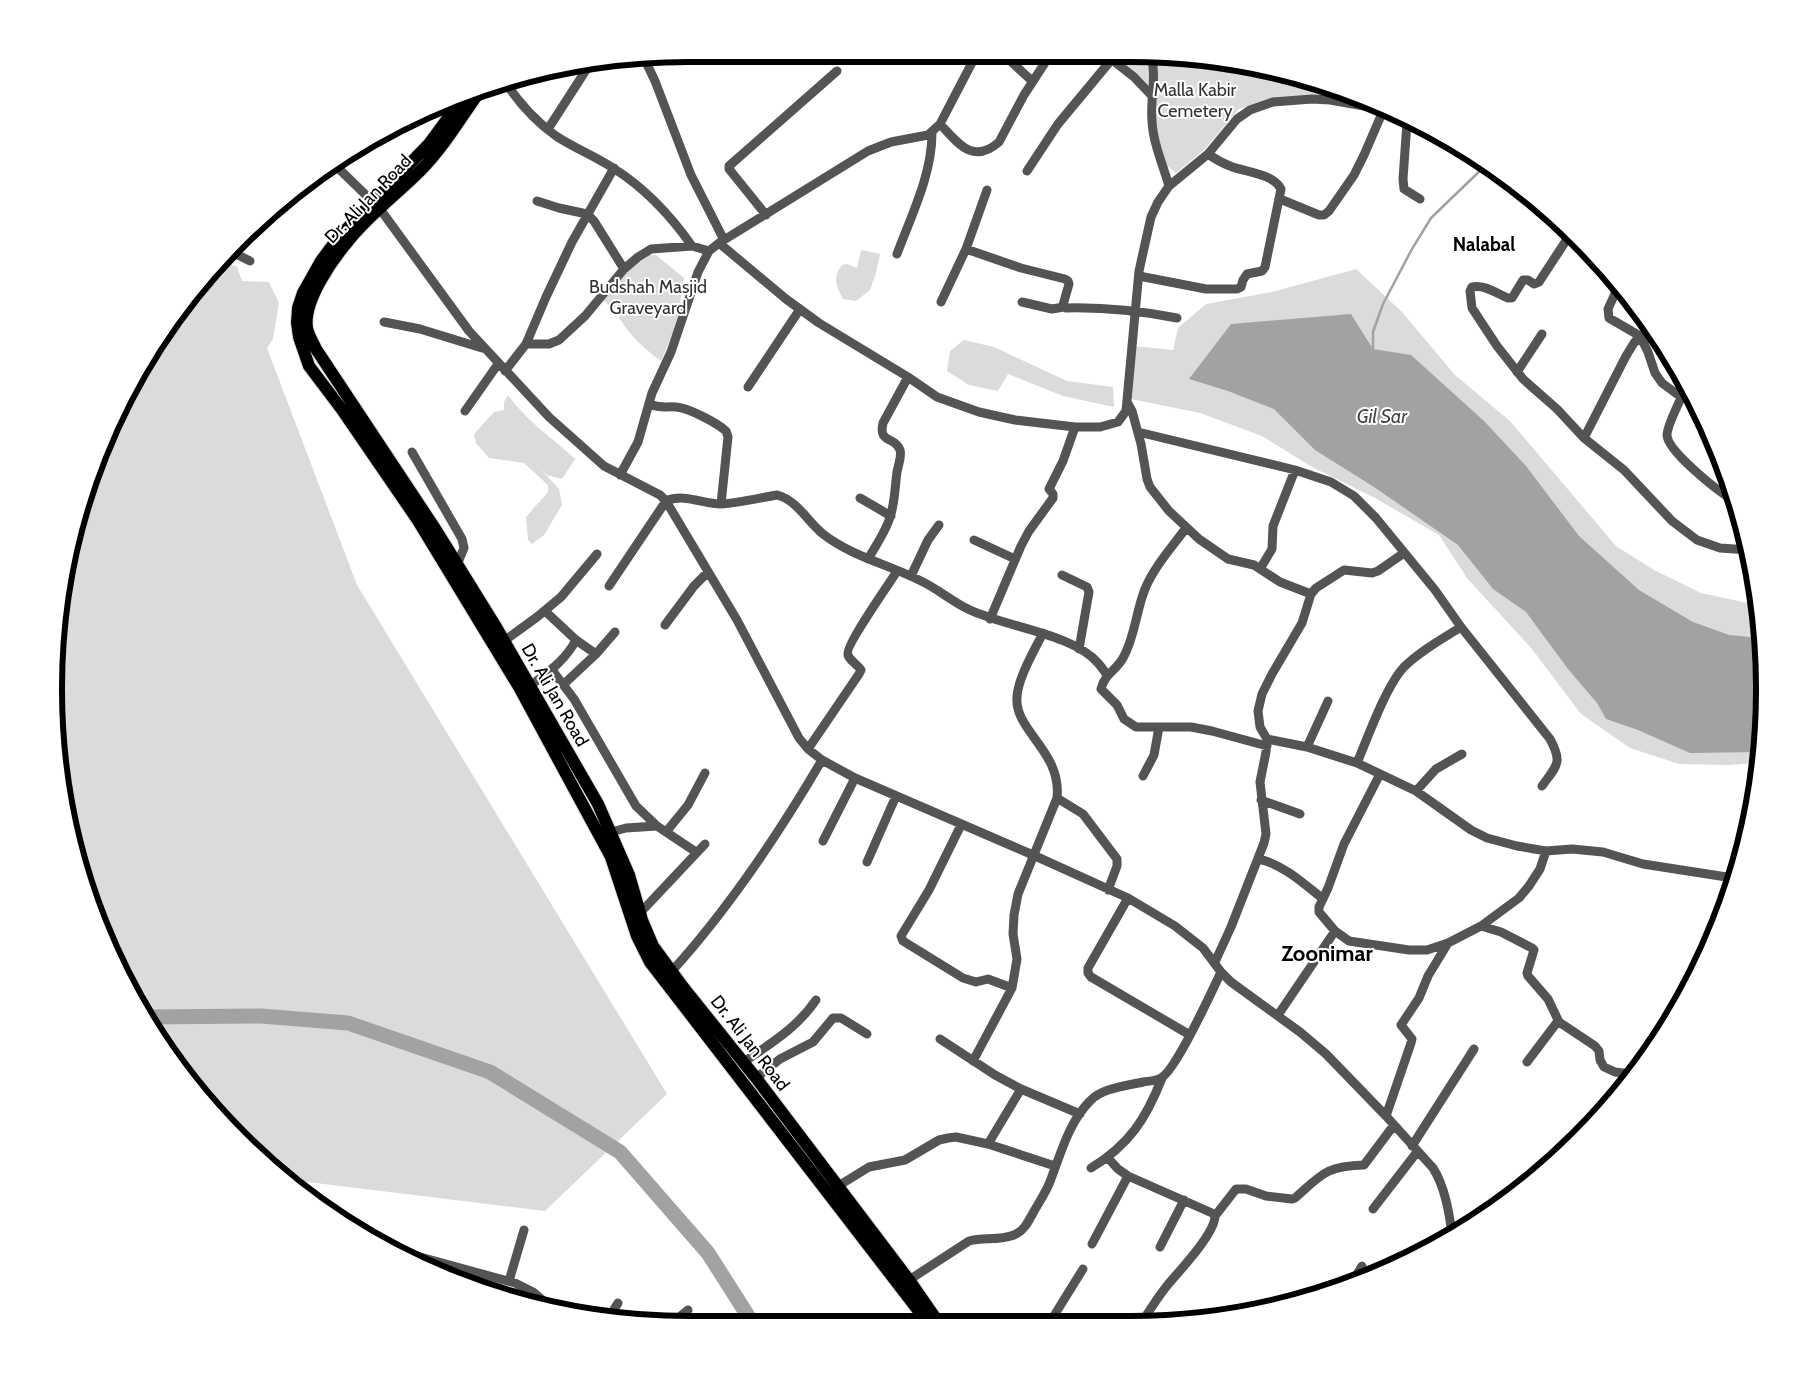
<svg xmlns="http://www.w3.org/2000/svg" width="1819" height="1378" viewBox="0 0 1819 1378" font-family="Cabin,sans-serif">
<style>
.green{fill:#dbdbdb}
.water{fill:#a2a2a2}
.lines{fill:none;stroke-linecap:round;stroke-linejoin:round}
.stream{stroke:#a2a2a2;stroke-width:2.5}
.river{stroke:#a2a2a2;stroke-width:15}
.primary-casing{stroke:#dbdbdb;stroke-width:14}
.minor{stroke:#545454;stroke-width:9}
.primary{stroke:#000;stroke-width:12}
.labels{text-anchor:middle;stroke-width:4;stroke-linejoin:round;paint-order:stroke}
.park-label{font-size:18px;fill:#323232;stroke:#fff}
.street-label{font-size:18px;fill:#000;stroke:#fff}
.neighbourhood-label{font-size:19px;font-weight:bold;fill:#000;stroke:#fff}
.water-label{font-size:19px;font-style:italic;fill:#434343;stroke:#fff}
.district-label{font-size:22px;font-weight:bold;fill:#000;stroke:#fff}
.rim{fill:none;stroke:#000;stroke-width:6}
</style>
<rect width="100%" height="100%" fill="#fff"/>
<path class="green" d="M1112 55H1146L1150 73 1148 88Z
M1152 55H1171L1295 75 1333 90 1330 96 1262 102 1239 109 1204 150 1176 173 1165 164 1155 131Z
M861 250 880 254 876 273 870 290 856 301 843 299C836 285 832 278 842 265L847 264 857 268Z
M647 255H656L684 278 677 324 661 361C644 349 630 335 619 318L620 316 603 300 626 272Z
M223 261 237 267 242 281 269 282 279 303 273 339 267 348 357 585 667 1094 545 1211 291 1180 240 1138 161 1042 88 893 55 730 66 565 119 408 161 336Z
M1356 269 1402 312 1455 375 1510 421 1616 546 1654 570 1701 593 1757 605 1765 689 1758 763 1728 765 1679 764 1630 748 1581 714 1532 649 1467 578 1439 535 1375 498 1312 467 1262 436 1200 413 1131 399 1133 346 1173 350 1178 328 1206 304 1272 292Z
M964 340 994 347 1067 381 1113 387 1114 407 1063 396 1008 374 998 391 969 385 947 371 950 351Z
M508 395C526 421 553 438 575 459L562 479 547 475 538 466 559 489 562 505 544 535 532 544 528 540 526 517 548 492V485L524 463 489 458 476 443 474 434 494 412 504 410V402Z"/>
<path class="water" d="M1351 314 1373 349 1411 355 1484 421 1526 466 1579 536 1639 590 1693 622 1729 635 1760 638 1765 689 1759 752 1690 753 1638 730 1606 719 1597 703 1568 669 1526 612 1493 589 1458 545 1374 487 1315 450 1274 409 1228 391 1189 379 1231 324Z"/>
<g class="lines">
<path class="stream" d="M1373 349V332L1383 304 1412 249 1431 218 1487 164"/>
<path class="river" d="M148 1017 261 1016 348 1023 490 1072 620 1152 708 1253 750 1319"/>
<g class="primary-casing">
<path id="primary" d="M477 95C459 121 442 149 420 171 397 194 369 215 349 240 332 260 303 301 307 328 308 335 313 342 316 349L434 527 496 627 598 804 629 875 642 920 653 946 683 987 756 1078 909 1280 936 1319
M459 103 429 144 338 238 321 261 303 293 298 308 297 323 299 337 309 366 343 411 417 519 519 687 611 857 637 936 650 962 925 1319"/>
</g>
<path class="minor" d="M1004 55 1032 81
M1106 55 1134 77 1153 97
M1151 55C1157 77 1150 99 1152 121 1153 143 1163 165 1169 186
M645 60 655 81 691 175 724 240
M506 83C519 103 537 122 556 136 574 148 595 156 613 168 645 188 671 216 692 246
M1405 117 1407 122 1403 179 1404 189 1420 199
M940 124C958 143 973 165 999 142L1024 95 1050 55
M548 129 588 67
M336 166 373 202
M1027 171 1058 124 1112 59
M1280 199 1319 215H1324L1329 211 1354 175 1364 155 1383 111
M537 201 559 208 587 214 594 221 624 269
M380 209 469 331 549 417 604 466 660 495 666 501 737 620 799 738 808 749 822 760 855 778 1033 855 1128 898 1175 926 1203 948 1221 972 1231 982 1300 1032 1326 1054 1386 1116 1433 1168C1445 1187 1449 1212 1452 1234
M766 215 729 169V166L837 71
M1571 233 1539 282 1534 284 1528 280H1523L1512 298H1508C1498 294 1484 284 1472 287L1470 291 1472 308 1497 346 1523 379 1557 409 1584 438 1624 470 1672 521 1697 540 1720 548 1749 550
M719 243 786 299 819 323 908 377 937 397 979 412 1015 420 1075 427H1100L1118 422 1126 411 1139 271 1151 217 1158 202 1169 186 1208 154 1237 119 1250 110 1273 102 1312 99 1330 100 1387 110
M966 249 1021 268 1065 279 1068 281 1069 284 1063 305 1066 308C1104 307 1140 311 1177 318
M230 251 250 261
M897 254C911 216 932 175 932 133
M1139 276 1206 289H1237L1241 287 1243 280 1247 274 1262 271 1265 267 1281 189C1273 173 1244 172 1230 166 1222 163 1215 159 1208 154
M1618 287 1608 309 1609 318 1640 336 1648 352 1655 373 1662 383 1681 397
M941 302 966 249 987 190
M1022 302 1052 309 1064 307
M384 322 420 329 482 348
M526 344H549L559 340 585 316 624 269 638 257 651 249 692 246 709 251
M505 371 526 344 546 297 572 242 614 168
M1517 372 1542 334
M748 387 800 309
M1686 388C1681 398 1667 426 1667 435 1667 451 1719 492 1733 500
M1127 402 1132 411 1141 444 1147 479 1150 487 1169 511 1199 539 1228 559 1254 565 1280 582 1311 594
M649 404C662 409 665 406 676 407 689 408 717 423 726 431L728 437 721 504
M465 411 498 364
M1138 432 1295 470 1331 482 1354 496 1376 518 1435 590 1461 627 1550 739C1563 763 1557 765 1542 786
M1584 438 1626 356 1634 343 1640 336
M412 452 462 539 464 548 457 565
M620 475 638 442 652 393 671 352 698 272 709 251 719 243 868 151 891 142 928 135 940 124 976 55
M860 498 891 516
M1186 528C1172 547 1154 567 1145 589 1136 611 1135 637 1123 658 1115 672 1105 673 1101 689L1117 705 1124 719 1136 727H1191L1212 731 1267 746
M974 540 1015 559
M868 559C876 545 887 530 891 514 895 500 895 486 897 472 898 466 902 456 900 450 895 436 878 444 883 423L908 377
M1260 569 1272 549 1273 526 1295 470
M1062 575 1087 587 1089 592 1079 649
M911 576 928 540 939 525
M609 586 666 501C684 493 703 504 721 504 739 503 759 498 777 495 797 500 808 522 823 534 851 556 887 564 919 580 937 588 951 601 968 609 1004 627 1072 633 1098 663 1101 666 1104 671 1107 675
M545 611 576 640 596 654
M990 619 1021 546 1029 531 1053 498V494L1049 489 1063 461 1075 427
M665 625 694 586 708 572
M504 641 537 617 561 597 597 554
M552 670 574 699 636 806 657 826 696 852
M564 684 596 654 615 632
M530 686C548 672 565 661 576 640
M1267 739 1307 747 1357 763 1416 791 1471 830 1487 838 1517 846 1546 851 1572 849 1603 852 1643 864 1733 878
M1307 747 1328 701
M808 749 859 674 861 670C857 664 850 661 848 655 844 647 890 583 897 571
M1357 763C1368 737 1386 686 1404 667 1420 651 1442 639 1461 627
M1380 774 1344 844 1328 888 1319 907V912L1335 931 1349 941 1409 950H1427L1448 943 1481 926 1519 898 1529 886 1540 869 1546 851
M1143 776 1154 755 1159 727
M1416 791 1436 769 1462 754
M1057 798 1083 814 1117 859V866L1108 890
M1261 800 1300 814
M961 825 929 890 901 936 903 941 963 978 976 982 988 979 1012 988
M611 832 626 828 657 826
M666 832 688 805 705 773
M823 841 855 778
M1259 859C1284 865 1303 883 1323 899
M867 862 896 796
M1128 898 1088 968V973L1091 977 1190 1035
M640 913 705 844
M1481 926 1501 932 1532 948 1534 950 1527 973 1528 976 1548 999 1559 1022 1595 1046 1599 1051 1600 1060 1604 1067 1615 1072 1631 1074
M1215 962 1231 927 1264 843 1266 834 1260 782 1266 752 1267 739 1260 727 1258 711 1262 694 1272 674 1302 623 1311 594 1316 588 1344 570 1372 573 1378 571 1404 553
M672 971C730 907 778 835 822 760
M1278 1015 1335 931
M940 1039 995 1075 1021 1089 1080 1114
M973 1061 1012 988 1017 959 1013 934 1014 915 1018 894 1057 798C1062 751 1014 731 1017 697 1018 678 1034 651 1043 633
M744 1062C771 1043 797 1028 816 1000
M1527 1062 1558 1021
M756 1078 780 1059 813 1042 833 1018H841L867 1034
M1386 1116 1411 1043 1412 1039 1401 1025 1419 998 1428 976 1448 943
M988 1144 1021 1089
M1412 1146 1474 1049
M1108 1158 1118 1169 1128 1176 1212 1213 1215 1216C1215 1234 1178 1272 1166 1287 1158 1297 1151 1308 1144 1319
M1091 1168C1129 1145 1146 1119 1162 1078
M835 1188 869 1167 905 1160 939 1140 948 1138 956 1137 988 1144 1055 1166
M1373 1209 1417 1152
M1215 1216 1236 1189H1246L1266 1196 1292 1199 1295 1198C1322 1174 1326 1166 1364 1165L1394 1125
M1092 1244 1128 1176
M1160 1247 1184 1200
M402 1252 515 1283 533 1292 546 1303
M909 1280 969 1241C983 1237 999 1241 1014 1235 1024 1231 1028 1222 1033 1213 1039 1202 1047 1191 1051 1179 1061 1153 1069 1122 1090 1101 1102 1088 1126 1086 1143 1082 1149 1081 1156 1081 1161 1078 1176 1070 1212 991 1221 972
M509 1281 524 1230
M1353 1281 1362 1266
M608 1319 618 1303
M677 1319 688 1310
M1052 1319 1083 1269"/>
<use href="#primary" class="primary"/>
</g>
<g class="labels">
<g class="park-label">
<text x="1195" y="96">Malla Kabir<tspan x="1195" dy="21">Cemetery</tspan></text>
<text x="648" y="293">Budshah Masjid<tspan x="648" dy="21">Graveyard</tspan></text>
</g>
<g class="street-label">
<text transform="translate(368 199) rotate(-46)" y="6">Dr. Ali Jan Road</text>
<text transform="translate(555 695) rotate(60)" y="6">Dr. Ali Jan Road</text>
<text transform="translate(750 1043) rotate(52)" y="6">Dr. Ali Jan Road</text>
</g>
<g class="neighbourhood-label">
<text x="1484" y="251">Nalabal</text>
</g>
<g class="water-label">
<text x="1382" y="423">Gil Sar</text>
</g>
<g class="district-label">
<text x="1327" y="961">Zoonimar</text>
</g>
</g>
<path d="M0 0H1819V1378H0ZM688 62H1130A626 626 0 0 1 1756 688V690A626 626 0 0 1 1130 1316H688A626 626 0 0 1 62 690V688A626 626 0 0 1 688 62Z" fill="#fff" fill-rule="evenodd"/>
<path class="rim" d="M688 62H1130A626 626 0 0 1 1756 688V690A626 626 0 0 1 1130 1316H688A626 626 0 0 1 62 690V688A626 626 0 0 1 688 62Z"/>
</svg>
